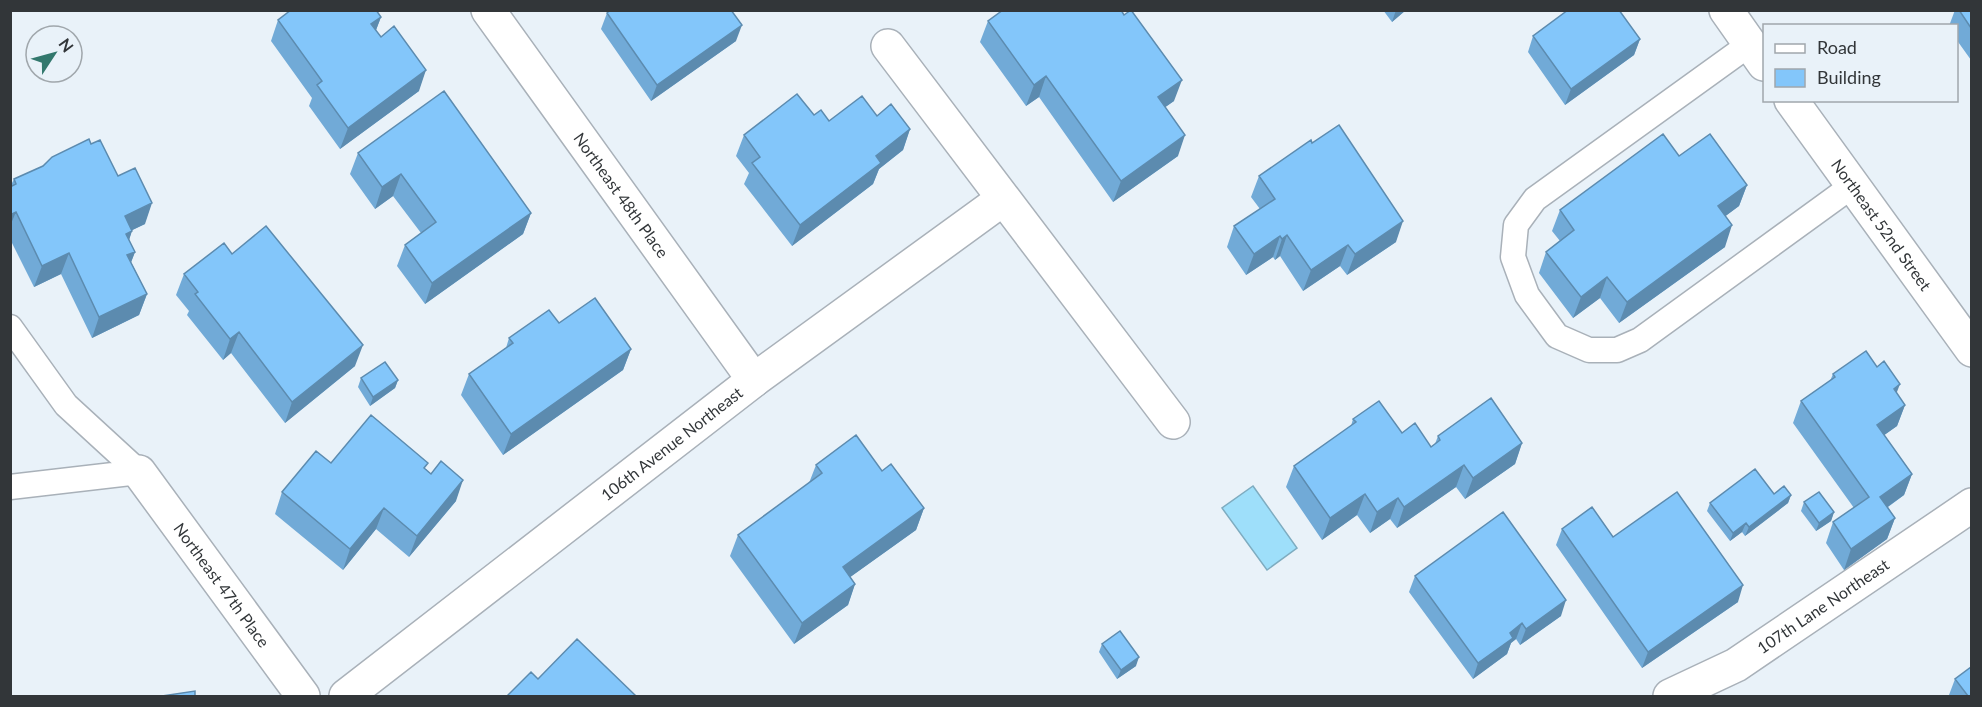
<svg xmlns="http://www.w3.org/2000/svg" width="1982" height="707" viewBox="0 0 1982 707" font-family="Lato,sans-serif">
<style>
.water{fill:#9edffa;stroke:#7eacc0;stroke-width:1.5}
.lines{fill:none;stroke-linecap:round;stroke-linejoin:round}
.service-casing{stroke:#a9b1b9;stroke-width:27}
.minor-casing{stroke:#a9b1b9;stroke-width:36}
.tertiary-casing{stroke:#a9b1b9;stroke-width:36}
.service{stroke:#fff;stroke-width:24}
.minor{stroke:#fff;stroke-width:33}
.tertiary{stroke:#fff;stroke-width:33}
.wall{fill:#71aad7}
.shaded-wall{fill:#5c8baf}
.building{fill:#83c6fa;stroke:#5c8baf;stroke-width:1.5}
.labels{text-anchor:middle;stroke-width:6;stroke-linejoin:round;paint-order:stroke}
.street-label{font-size:16px;fill:#323639;stroke:#e9f2f9}
</style>
<rect width="100%" height="100%" fill="#e9f2f9"/>
<path class="water" d="M1253 486 1297 548 1267 570 1222 508Z"/>
<g class="lines">
<g class="service-casing">
<path id="service" d="M1750 44 1535 199 1516 225 1513 257 1527 295 1557 336 1589 350H1617L1640 340 1852 186
M10 327 66 405 139 472
M10 487 139 472"/>
</g>
<g class="minor-casing">
<g id="minor">
<path id="s1" d="M488 10 754 380"/>
<path d="M888 46 1173 422"/>
<path id="s2" d="M139 472 303 696"/>
<path id="s3" d="M346 696 754 380 1003 199"/>
<path id="s4" d="M1670 696 1736 665 1972 505"/>
</g>
</g>
<g class="tertiary-casing">
<g id="tertiary">
<path d="M1726 10 1764 64"/>
<path id="s5" d="M1791 100 1972 350"/>
</g>
</g>
<use href="#service" class="service"/>
<use href="#minor" class="minor"/>
<use href="#tertiary" class="tertiary"/>
</g>
<path class="wall" d="M1383 10H1406L1392 22Z
M1955 10H1971V60L1956 39V26H1949Z
M607 13 736 41 651 101 601 29Z
M1124 15 1174 101 1165 107 1178 156 1113 202 1039 97 1026 106 980 42 988 21Z
M381 17 376 30 419 91 340 149 309 106 312 98 271 41 278 20Z
M1533 36 1640 39 1634 55 1565 105 1528 52Z
M814 115 829 121 877 116 910 129 903 150 879 169 873 184 792 246 744 184 749 173 736 156 744 135Z
M1312 143 1396 242 1347 275 1340 266 1303 291 1280 256 1275 260 1273 257 1246 275 1227 247 1234 226 1260 209 1251 197 1259 176Z
M91 144 118 176 145 224 132 230 129 240 135 252 131 262 147 294 139 315 92 338 61 274 34 287 10 239V187L14 179Z
M358 153 531 213 523 234 425 304 397 266 405 245 421 233 393 196 375 209 350 174Z
M1679 156 1747 185 1739 206 1725 216V247L1619 323 1600 298 1573 318 1539 273 1546 252 1560 241 1552 231 1560 210Z
M232 254 355 366 285 423 231 353 223 360 187 315 189 311 176 295 184 274Z
M559 323 631 349 623 370 503 455 461 395 469 374 506 348 509 338Z
M1877 367 1905 405 1897 426 1884 435 1912 474 1904 495 1888 507 1895 518 1887 539 1844 570 1826 543 1833 522 1854 508 1793 423 1801 401 1830 381 1833 374Z
M361 378 398 380 395 388 370 406 358 387Z
M1353 419 1402 433 1431 447 1435 444 1438 436 1522 443 1515 464 1465 499 1456 487 1397 528 1390 519 1370 533 1357 515 1322 540 1286 487 1294 466 1351 426Z
M331 463 426 469 456 501 409 557 376 529 343 570 275 514 282 492Z
M816 465 924 508 916 530 850 577 855 584 848 605 794 644 730 556 738 535 809 483Z
M1774 494 1791 495 1788 503 1745 536 1742 532 1730 541 1707 511 1710 503Z
M1804 502 1834 512 1831 521 1816 531 1801 511Z
M1562 529 1613 537 1738 602 1642 668 1556 545Z
M1415 576 1561 616 1520 645 1516 639 1511 643 1507 654 1473 679 1409 592Z
M1102 644 1136 666 1117 679 1099 652Z
M1955 679 1971 696H1950L1949 695Z"/>
<path class="shaded-wall" d="M1396 10H1406L1392 22Z
M381 17 373 38 371 24Z
M742 25 736 41 651 101 657 85Z
M1640 39 1634 55 1565 105 1571 89Z
M426 70 419 91 340 149 348 128Z
M1046 76 1039 97 1026 106 1034 85Z
M1182 80 1174 101 1150 118 1158 97Z
M910 129 903 150 879 169 873 184 792 246 800 225 876 156Z
M1185 135 1178 156 1113 202 1121 181Z
M401 174 393 196 375 209 382 187Z
M1747 185 1739 206 1711 227 1718 206Z
M152 203 145 224 118 237 125 216Z
M16 212 10 226 11 215Z
M531 213 523 234 425 304 432 283Z
M1403 221 1396 242 1347 275 1355 254Z
M1732 225 1725 247 1619 323 1627 302Z
M132 231 125 252 126 234Z
M1287 235 1280 256 1275 260 1282 239Z
M1280 236 1273 257 1246 275 1254 254Z
M1348 245 1340 266 1303 291 1311 270Z
M135 252 127 273V255Z
M69 253 61 274 34 287 42 266Z
M1607 277 1600 298 1573 318 1581 297Z
M147 294 139 315 92 338 99 317Z
M239 332 231 353 223 360 230 339Z
M363 345 355 366 285 423 292 402Z
M631 349 623 370 503 455 511 434Z
M398 380 395 388 370 406 373 397Z
M1900 384 1892 405 1894 389Z
M1905 405 1897 426 1869 446 1877 425Z
M1522 443 1515 464 1465 499 1473 478Z
M1464 465 1456 487 1397 528 1404 507Z
M1912 474 1904 495 1872 518 1880 497Z
M463 480 456 501 409 557 417 536Z
M1365 494 1357 515 1322 540 1330 518Z
M1791 495 1788 503 1745 536 1749 527Z
M1398 498 1390 519 1370 533 1377 512Z
M384 508 376 529 343 570 350 549Z
M924 508 916 530 835 588 843 567Z
M1834 512 1831 521 1816 531 1819 523Z
M1895 518 1887 539 1844 570 1851 549Z
M1746 523 1742 532 1730 541 1733 533Z
M855 584 848 605 794 644 802 623Z
M1743 585 1738 602 1642 668 1648 652Z
M1566 600 1561 616 1520 645 1526 629Z
M1522 623 1516 639 1511 643 1507 654 1473 679 1478 663 1510 633Z
M1139 657 1136 666 1117 679 1121 670Z"/>
<path class="building" d="M291 10H376L381 17 371 24 381 37 394 26 426 70 348 128 317 85 322 81 278 20Z
M610 10H731L742 25 657 85 607 13Z
M1003 10H1121L1124 15 1131 10 1182 80 1158 97 1185 135 1121 181 1046 76 1034 85 988 21Z
M1568 10H1619L1640 39 1571 89 1533 36Z
M1959 10H1971V28Z
M444 91 531 213 432 283 405 245 436 222 401 174 382 187 358 153Z
M797 94 814 115 821 110 829 121 862 96 877 116 891 104 910 129 876 156 881 163 800 225 752 163 760 157 744 135Z
M1339 125 1403 221 1355 254 1348 245 1311 270 1287 235 1282 239 1280 236 1254 254 1234 226 1275 199 1259 176 1311 140 1312 143Z
M1663 134 1679 156 1710 134 1747 185 1718 206 1732 225 1627 302 1607 277 1581 297 1546 252 1574 230 1560 210Z
M89 139 91 144 100 140 118 176 135 168 152 203 125 216 132 231 126 234 135 252 127 255 147 294 99 317 69 253 42 266 16 212 10 215V187L16 184 14 179 43 166 52 157Z
M266 226 363 345 292 402 239 332 230 339 195 294 198 292 184 274 224 243 232 254Z
M595 298 631 349 511 434 469 374 513 343 509 338 549 310 559 323Z
M1866 351 1877 367 1884 361 1900 384 1894 389 1905 405 1877 425 1912 474 1880 497 1895 518 1851 549 1833 522 1869 497 1801 401 1835 377 1833 374Z
M385 362 398 380 373 397 361 378Z
M1491 398 1522 443 1473 478 1464 465 1404 507 1398 498 1377 512 1365 494 1330 518 1294 466 1356 422 1353 419 1379 401 1402 433 1415 423 1431 447 1440 440 1438 436Z
M371 415 428 463 424 468 431 474 441 461 463 480 417 536 384 508 350 549 282 492 316 451 331 463Z
M856 435 882 471 891 464 924 508 843 567 855 584 802 623 738 535 822 473 816 465Z
M1755 469 1774 494 1784 486 1791 495 1749 527 1746 523 1733 533 1710 503Z
M1677 492 1743 585 1648 652 1562 529 1592 507 1613 537Z
M1819 492 1834 512 1819 523 1804 502Z
M1503 512 1566 600 1526 629 1522 623 1510 633 1513 638 1478 663 1415 576Z
M1120 631 1139 657 1121 670 1102 644Z
M577 639 636 696H507L531 672 538 679Z
M1971 667V696H1968L1955 679Z
M195 691V696H162Z"/>
<g class="labels">
<g class="street-label">
<text dy="6" stroke="none"><textPath href="#s1" startOffset="228">Northeast 48th Place</textPath></text>
<text dy="6" stroke="none"><textPath href="#s5" startOffset="154">Northeast 52nd Street</textPath></text>
<text dy="6" stroke="none"><textPath href="#s3" startOffset="412">106th Avenue Northeast</textPath></text>
<text dy="6" stroke="none"><textPath href="#s2" startOffset="140">Northeast 47th Place</textPath></text>
<text dy="6" stroke="none"><textPath href="#s4" startOffset="178">107th Lane Northeast</textPath></text>
</g>
</g>
<rect width="1982" height="707" fill="none" stroke="#323639" stroke-width="24"/>
<rect x="1763" y="24" width="195" height="78" fill="#e9f2f9" stroke="#a0a7ac" stroke-width="1.5"/>
<rect x="1775" y="44" width="30" height="9" fill="#ffffff" stroke="#a0a7ac" stroke-width="1.5"/>
<text x="1817" y="54" font-size="18" fill="#323639">Road</text>
<rect x="1775" y="69" width="30" height="18" fill="#83c6fa" stroke="#a0a7ac" stroke-width="1.5"/>
<text x="1817" y="84" font-size="18" fill="#323639">Building</text>
<g transform="translate(54 54) rotate(54)"><circle r="28" fill="#e9f2f9" stroke="#a0a7ac" stroke-width="1.5"/>
<path d="M0-4.5L10 22L0 15L-10 22Z" fill="#32786d"/>
<text y="-9" font-size="16" font-weight="bold" text-anchor="middle" fill="#323639">N</text>
</g>
</svg>
